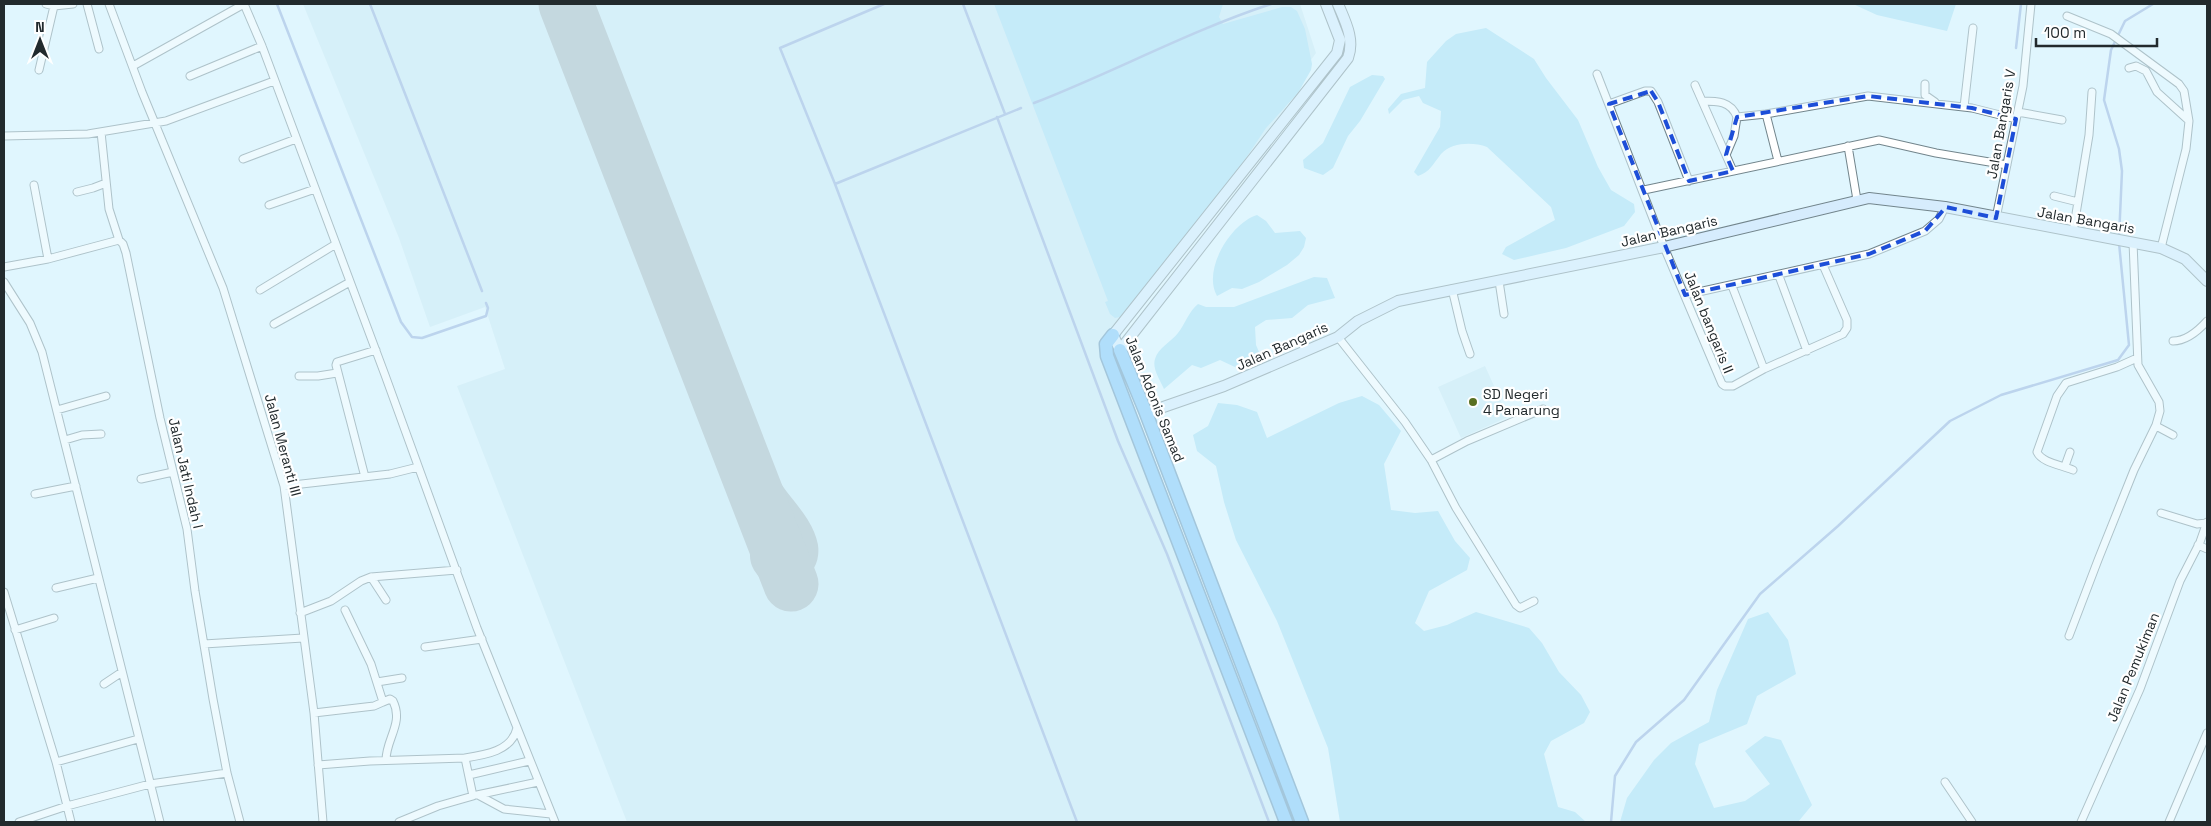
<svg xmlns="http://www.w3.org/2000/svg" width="2211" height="826" viewBox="0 0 2211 826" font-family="'Space Grotesk',sans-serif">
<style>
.built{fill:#cbe8f3}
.green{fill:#a4ddf3}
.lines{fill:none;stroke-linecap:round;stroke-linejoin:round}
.stream{stroke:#90aada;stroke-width:2.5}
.taxiway{stroke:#a2b3ba;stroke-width:22}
.runway{stroke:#a2b3ba;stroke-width:55}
.street-casing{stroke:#72858c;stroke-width:9}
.secondary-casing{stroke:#72858c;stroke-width:12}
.highway-casing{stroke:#598cb1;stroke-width:15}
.street{stroke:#fff;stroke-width:7}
.secondary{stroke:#d6ecfd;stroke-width:10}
.highway{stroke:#76c0f8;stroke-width:12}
.marked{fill:none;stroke:#1d4ed8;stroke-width:4;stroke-dasharray:10 6;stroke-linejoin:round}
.poi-dot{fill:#587022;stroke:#fff;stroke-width:2}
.labels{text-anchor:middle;stroke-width:4.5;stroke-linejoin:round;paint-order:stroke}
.street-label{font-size:14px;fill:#222a2d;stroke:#fff}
.poi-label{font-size:14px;fill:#222a2d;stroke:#fff;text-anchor:start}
</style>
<rect width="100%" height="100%" fill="#e0f6fe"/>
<path class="built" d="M303 4H1300L1316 53 1283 99 1286 109 1100 351 1282 822H627L457 386 505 369 485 307 430 327 399 238Z
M1485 366 1508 417 1461 438 1438 387Z"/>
<path class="green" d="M994 4H1223L1219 17 1223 24 1282 7H1291L1297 11 1305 29 1312 64 1311 70 1298 93 1266 128 1234 176 1120 317 1115 318 1110 314 1105 302 1108 301Z
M1853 4H1956L1947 31 1877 15Z
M1486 28 1534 59 1546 78 1578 120 1598 167 1611 190 1634 204 1635 212 1624 226 1566 248 1514 260 1502 254 1506 247 1555 220 1551 207 1487 147C1473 142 1452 142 1441 154 1433 164 1430 172 1418 176L1414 172 1440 127 1441 111 1423 103 1419 96 1403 100 1389 114 1388 109 1401 94 1425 88 1427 62 1446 41 1456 34Z
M1372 75 1383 76 1385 79 1360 121 1348 136 1333 168 1323 175 1304 168 1303 160 1323 143 1350 87Z
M1257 215 1266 221 1275 233 1300 231 1306 238 1304 247 1299 255 1287 265 1259 282 1242 289 1232 288 1217 296C1202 270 1231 223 1257 215Z
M1314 277 1327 278 1335 298 1308 305 1292 318 1266 320 1255 327 1256 345 1259 352 1247 367 1237 368 1220 360 1201 368 1192 365 1164 389C1160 380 1152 369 1155 359 1158 348 1171 342 1178 333 1185 324 1189 311 1198 304L1206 307H1234Z
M1362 396 1379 405 1401 431 1384 464 1391 510 1415 513 1438 511 1455 541 1470 558 1467 570 1429 591 1415 623 1424 631 1447 625 1476 612 1529 628 1542 643 1559 672 1581 695 1590 712 1584 723 1551 741 1544 754 1558 807 1575 812 1586 822H1340L1328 748 1277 621 1236 540 1224 502 1216 466 1197 451 1193 435 1208 426 1218 403 1237 405 1257 412 1267 438 1339 403Z
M1768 612 1788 640 1796 674 1757 696 1747 724 1699 744 1695 764 1714 808 1745 801 1770 784 1745 751 1765 736 1781 740 1812 805 1798 822H1620L1627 798 1654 760 1671 743 1709 722 1717 690 1748 619Z"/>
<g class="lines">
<path class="stream" d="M277 4 401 322 412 337 422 338 486 316 488 308 486 303
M370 4 482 291
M963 4 1005 114
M2016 48 2021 4
M1034 103C1114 72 1189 31 1271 4
M1021 108 835 184 1077 822
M997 117 1118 441 1167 554 1269 822
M835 184 780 48 884 4
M2119 238 2122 171 2119 149 2104 100 2111 50 2125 21 2153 4
M1611 822 1615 776 1636 742 1684 700 1760 594 1838 526 1950 421 2001 395 2118 360 2129 345 2119 243"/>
<path class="taxiway" d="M574 4 575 27
M735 438C749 458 763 478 777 497 789 513 803 527 807 546 809 558 803 569 792 575 779 583 760 569 761 554 761 545 766 540 772 534"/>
<path class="runway" d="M566 4 791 584"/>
<g class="street-casing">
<path id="street" d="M87 4 99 49
M109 4 142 92 223 288 284 486 314 713 323 822
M244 4 262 46 385 375 477 628 555 822
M54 6 73 4
M2067 16 2111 34 2179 84 2184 91 2189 121 2186 149 2161 248
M133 66 244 4
M2129 68 2136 66 2146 71 2157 92 2188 120
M39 70 54 6 46 4
M1597 74 1664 247 1722 384 1725 386H1733L1764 369 1843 334 1847 328V320L1823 265
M190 76 262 46
M1925 84V95L1935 102
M1695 85 1733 171
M1702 101C1717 101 1731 101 1737 117L1766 114
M1609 104 1645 91H1651L1658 102 1689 181
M1964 107 1973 28
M2018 112 2062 120
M101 132 109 209 119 240 123 244 126 253 160 418 187 529 195 591 213 699 227 773 240 822
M4 136 88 134 166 121 274 81
M1848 146 1857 200
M1726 155 1734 136 1737 117
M243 159 296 139
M1778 161 1766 114 1868 96 1972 108 2016 119
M34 185 48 259
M1644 190 1879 140 1936 153 2007 165
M77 192 93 188 106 183
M2054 196 2078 202
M269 205 315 189
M1996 218 2023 86 2031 4
M2073 232 2089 135 2092 92
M4 267 48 259 119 240
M1779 276 1807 351
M1499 281 1504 314
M4 282 30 323 42 352 160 822
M1732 286 1764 369
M1452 289 1462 331 1470 354
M260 290 336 244
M1685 295 1869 254 1925 231 1939 219 1945 207
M274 324 350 282
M1338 337 1405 422 1431 460 1456 508 1516 605 1520 608 1534 601
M2173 341C2187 341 2198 331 2207 321
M299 376H318L337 373
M57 410 106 396
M2156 426 2173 435
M65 440 82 435 101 434
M1431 460 1467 441 1543 409
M2065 466 2070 452
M2073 470C2062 465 2042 463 2037 452L2057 396 2066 383 2117 367 2137 358
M365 477 336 365 337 362 376 350
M141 479 173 472
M284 486 390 474 418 467
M35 494 76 486
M2161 513 2197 524 2207 523
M2198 545 2207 549
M371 577 386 600
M56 588 98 578
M4 592 56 762 71 822
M300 613 331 601 361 581 371 577 457 570
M15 630 54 618
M2069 636 2098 560 2134 470 2156 425 2160 411 2159 402 2138 365 2133 242
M204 644 303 638
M425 647 482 639
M377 682 402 678
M104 684 122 672
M383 702 390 699 393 701C404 723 386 739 386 760
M314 713 374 706 383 702 371 664 345 610
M465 758C485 755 512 751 517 728
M56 762 138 739
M318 765 370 761 465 758 473 796 438 806 399 822
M469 775 529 761
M1945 782 1972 822
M477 795 538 782
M478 795 504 809 551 814
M19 822 67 806 150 784 227 773
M2081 822 2140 689 2180 581 2200 542 2207 522
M2169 822 2207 733"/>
</g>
<g class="secondary-casing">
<path id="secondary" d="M1326 4 1340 40 1337 53 1113 335 1120 350 1348 58C1355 39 1345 21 1338 4
M1146 413 1224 386 1338 337 1358 321 1398 301 1664 247 1869 198 1945 207 2161 248 2185 259 2207 281"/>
</g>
<g class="highway-casing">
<path id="highway" d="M1113 335 1106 344 1107 356 1286 822
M1120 350 1146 413 1302 822"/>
</g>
<use href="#street" class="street"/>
<use href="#secondary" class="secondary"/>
<use href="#highway" class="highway"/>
</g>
<path d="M0 0H2211V826H0ZM1651 91 1658 102 1689 181 1733 171 1726 155 1737 117 1868 96 1972 108 2016 119 1996 218 1946 207 1925 231 1869 254 1685 295 1609 104Z" fill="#e0f6fe" fill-opacity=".55" fill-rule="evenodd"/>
<path class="marked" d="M1651 91 1658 102 1689 181 1733 171 1726 155 1737 117 1868 96 1972 108 2016 119 1996 218 1946 207 1925 231 1869 254 1685 295 1609 104Z"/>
<circle class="poi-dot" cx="1473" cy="402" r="5"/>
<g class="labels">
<g class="street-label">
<text transform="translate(2001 124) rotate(-80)" y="5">Jalan Bangaris V</text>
<text transform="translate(2086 220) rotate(10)" y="5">Jalan Bangaris</text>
<text transform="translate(1669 231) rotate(-13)" y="5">Jalan Bangaris</text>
<text transform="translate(1709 322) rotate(68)" y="5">Jalan bangaris II</text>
<text transform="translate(1282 346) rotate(-24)" y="5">Jalan Bangaris</text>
<text transform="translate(1155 399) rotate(68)" y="5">Jalan Adonis Samad</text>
<text transform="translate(283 445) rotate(75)" y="5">Jalan Meranti III</text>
<text transform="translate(186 473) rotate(77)" y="5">Jalan Jati Indah I</text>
<text transform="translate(2133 667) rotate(-68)" y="5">Jalan Pemukiman</text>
</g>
<g class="poi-label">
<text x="1483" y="399">SD Negeri<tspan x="1483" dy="16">4 Panarung</tspan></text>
</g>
</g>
<rect width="2211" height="826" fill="none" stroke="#222a2d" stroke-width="10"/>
<g transform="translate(40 40)" stroke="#ffffff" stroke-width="4" paint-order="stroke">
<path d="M0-4L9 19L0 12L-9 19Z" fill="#222a2d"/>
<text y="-8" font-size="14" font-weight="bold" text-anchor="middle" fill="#222a2d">N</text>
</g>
<path d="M2036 38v8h121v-8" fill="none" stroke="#222a2d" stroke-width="2.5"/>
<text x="2044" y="38" font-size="15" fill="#222a2d" stroke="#ffffff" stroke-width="4" paint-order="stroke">100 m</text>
</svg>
